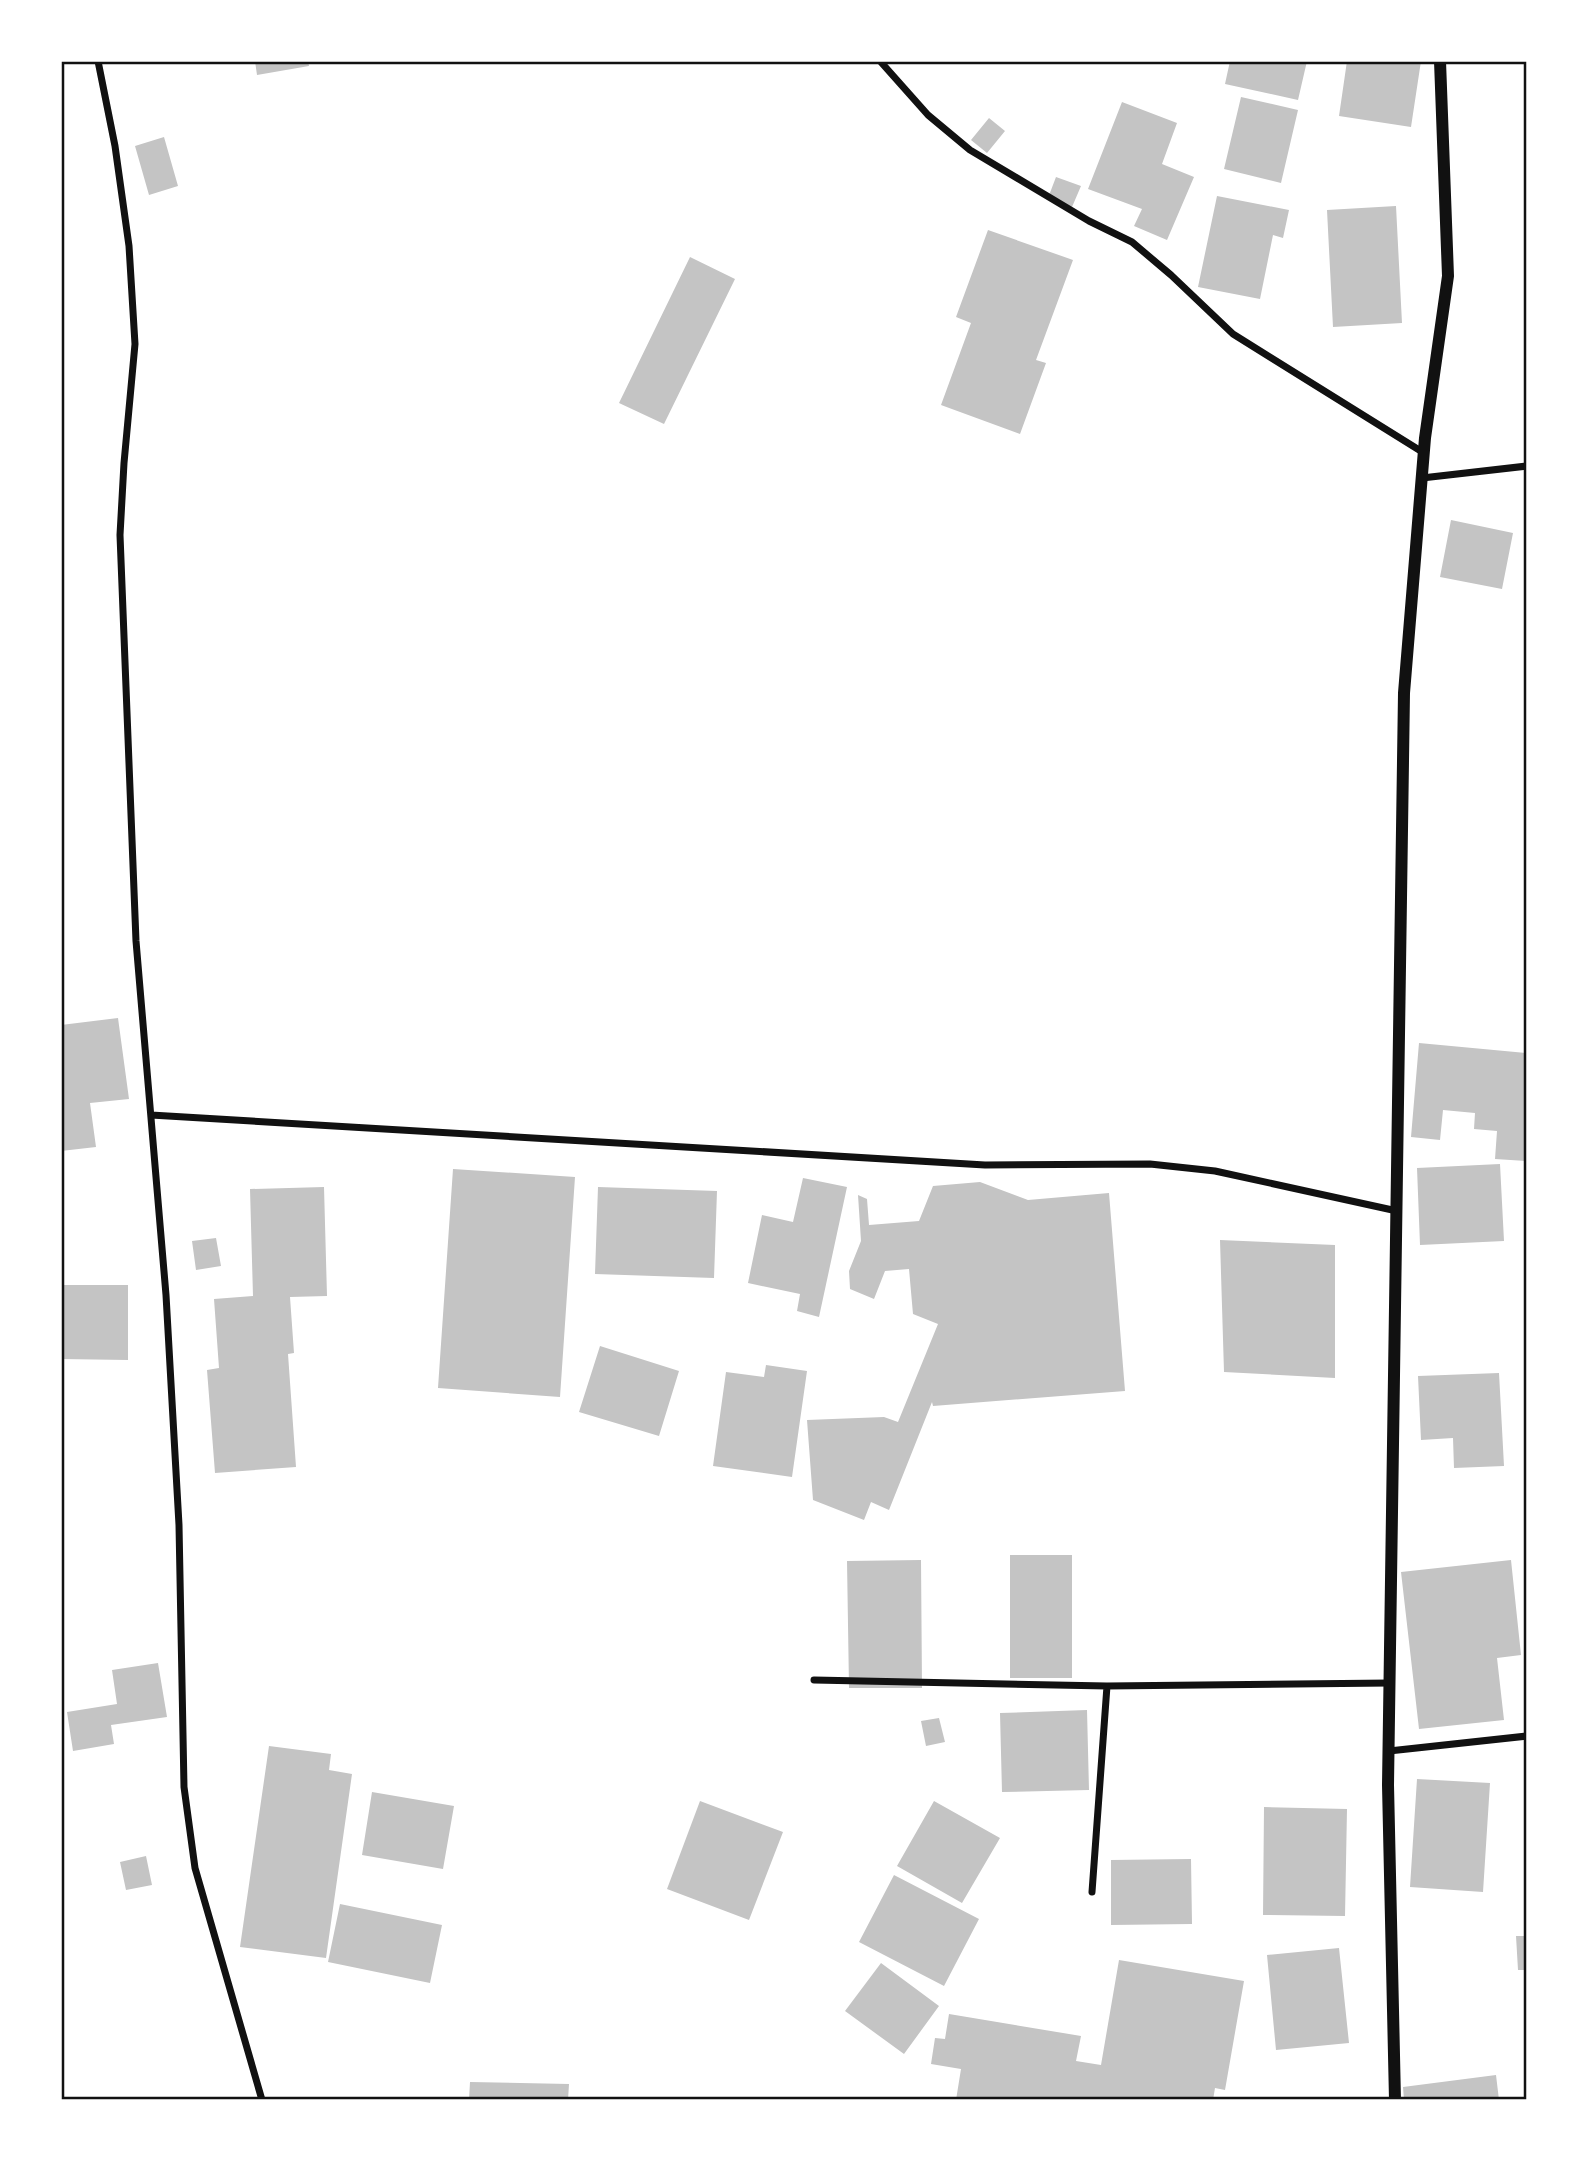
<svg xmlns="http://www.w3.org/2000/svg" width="1588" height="2161" viewBox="0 0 1588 2161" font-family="Lora,serif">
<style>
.building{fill:#c4c4c4}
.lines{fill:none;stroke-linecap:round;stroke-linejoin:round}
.minor{stroke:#111;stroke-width:7}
.tertiary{stroke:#111;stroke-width:12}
.neatline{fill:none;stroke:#111;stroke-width:2.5}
</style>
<rect width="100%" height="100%" fill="#fff"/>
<path class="building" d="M255 61H308L309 66 257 75Z
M1230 61H1307L1298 100 1225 84Z
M1347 61H1421L1411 127 1339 116Z
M1241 97 1298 110 1281 183 1224 169Z
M1122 102 1177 123 1162 164 1194 177 1167 240 1134 226 1142 209 1088 189Z
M989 118 1005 131 987 153 971 140Z
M164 137 178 186 149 195 135 146Z
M1056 177 1081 186 1072 207 1048 198Z
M1217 196 1289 210 1283 238 1273 235 1260 299 1198 287Z
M1396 206 1402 323 1333 327 1327 210Z
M988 230 1073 260 1036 360 1046 363 1020 434 941 405 971 323 956 317Z
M690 257 735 279 664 424 619 403Z
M1451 520 1513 533 1502 589 1440 577Z
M118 1018 129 1099 90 1103 96 1147 61 1151V1025Z
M1419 1043 1527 1053V1161L1495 1159 1497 1131 1474 1129 1475 1113 1443 1110 1440 1140 1411 1137Z
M1500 1164 1504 1241 1420 1245 1417 1168Z
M453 1169 575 1177 560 1397 438 1388Z
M803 1178 847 1187 819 1317 797 1311 800 1294 748 1283 762 1215 793 1222Z
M980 1182 1028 1200 1109 1193 1125 1391 933 1406 932 1402 889 1510 871 1502 864 1520 813 1500 807 1420 884 1417 898 1422 938 1324 913 1314 909 1269 885 1271 874 1299 850 1289 849 1271 861 1241 858 1195 867 1199 869 1225 919 1221 933 1186Z
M324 1187 327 1296 290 1297 294 1353 288 1354 296 1467 215 1473 207 1370 219 1368 214 1299 253 1296 250 1189Z
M598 1187 717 1191 714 1278 595 1274Z
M216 1238 221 1266 196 1270 192 1241Z
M1220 1240 1335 1245V1378L1224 1372Z
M61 1285H128V1360L61 1359Z
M600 1346 679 1371 659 1436 579 1412Z
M766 1365 807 1371 792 1477 713 1466 726 1372 764 1377Z
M1499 1373 1504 1466 1454 1468 1453 1438 1421 1440 1418 1376Z
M1010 1555H1072V1678H1010Z
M921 1560 922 1688H849L847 1561Z
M1511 1560 1521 1655 1497 1658 1504 1720 1419 1729 1401 1572Z
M158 1663 167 1717 111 1725 114 1744 73 1751 67 1712 117 1704 112 1670Z
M1087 1710 1089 1790 1002 1792 1000 1713Z
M939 1718 945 1742 926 1746 921 1721Z
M269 1746 331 1754 329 1770 352 1774 326 1958 240 1947Z
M1417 1779 1490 1783 1483 1892 1410 1887Z
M372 1792 454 1806 443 1869 362 1855Z
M700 1801 783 1832 749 1920 667 1889Z
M934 1801 1000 1838 962 1903 897 1866Z
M1264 1807 1347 1809 1345 1916 1263 1915Z
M146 1856 152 1885 126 1890 120 1862Z
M1191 1859 1192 1924 1111 1925V1860Z
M894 1875 979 1919 944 1986 859 1942Z
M340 1904 442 1925 430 1983 328 1962Z
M1516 1936H1527V1970H1518Z
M1339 1948 1349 2043 1276 2050 1267 1955Z
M1119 1960 1244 1981 1225 2090 1215 2088 1213 2100H956L961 2069 931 2064 935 2038 945 2039 949 2014 1081 2036 1076 2061 1101 2065Z
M881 1963 939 2006 904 2054 845 2011Z
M1496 2075 1499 2100H1404L1403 2087Z
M470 2082 569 2084 568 2100H469Z"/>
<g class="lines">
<path class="minor" d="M98 61 115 146 129 246 135 344 124 463 120 535 136 941 166 1295 179 1525 184 1787 195 1868 262 2100
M880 61 928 115 970 150 1089 221 1132 242 1171 275 1233 334 1424 453
M1422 478 1527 466
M151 1115 985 1165 1150 1164 1215 1171 1397 1211
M814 1680 1107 1686 1390 1683
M1389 1751 1527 1736
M1092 1892 1107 1686"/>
<path class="tertiary" d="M1395 2100 1388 1785 1404 693 1425 438 1448 276 1440 61"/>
</g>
<rect width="1588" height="2161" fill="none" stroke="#ffffff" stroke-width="126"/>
<rect x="63" y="63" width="1462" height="2035" class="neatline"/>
</svg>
